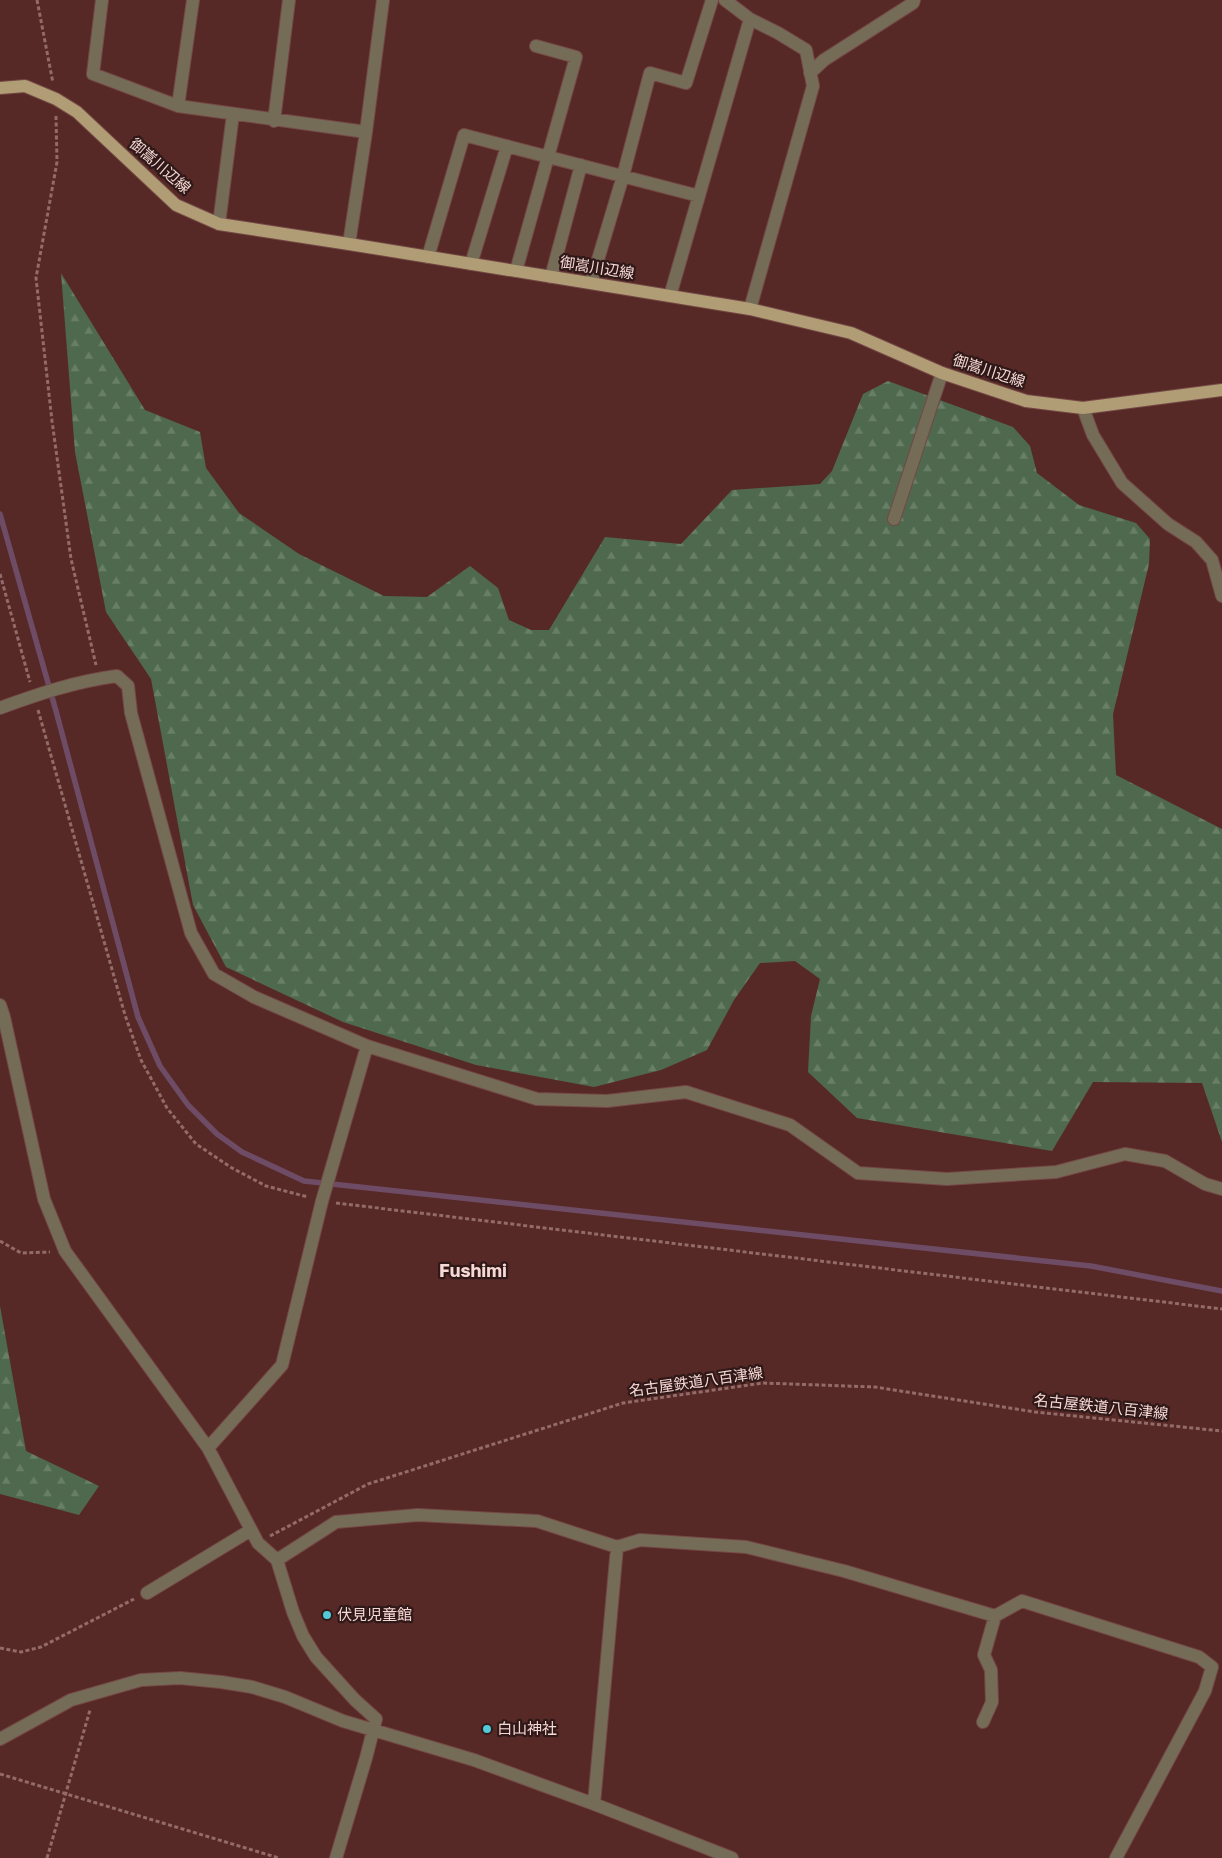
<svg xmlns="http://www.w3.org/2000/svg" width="1222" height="1858" viewBox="0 0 1222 1858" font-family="'Golos Text','Noto Sans JP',sans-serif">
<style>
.forest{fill:url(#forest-firs)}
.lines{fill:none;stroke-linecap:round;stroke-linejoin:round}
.stream{stroke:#6f4c66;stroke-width:5.5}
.minor-casing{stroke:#744845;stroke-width:14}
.major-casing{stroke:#744845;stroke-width:14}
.path{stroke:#936b68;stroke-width:3;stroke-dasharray:4 2.5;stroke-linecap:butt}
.minor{stroke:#756c58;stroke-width:12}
.major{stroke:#b09d75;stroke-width:12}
.poi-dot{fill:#52cbd8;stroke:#2f1918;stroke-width:2}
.labels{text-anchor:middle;stroke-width:4.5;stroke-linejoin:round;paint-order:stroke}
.street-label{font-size:15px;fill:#f6d8d4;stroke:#2f1918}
.poi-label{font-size:15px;fill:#f6d8d4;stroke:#2f1918;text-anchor:start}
.quarter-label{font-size:18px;font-weight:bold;fill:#f6d8d4;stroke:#2f1918}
</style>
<defs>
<pattern id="forest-firs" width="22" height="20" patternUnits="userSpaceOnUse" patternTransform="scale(1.25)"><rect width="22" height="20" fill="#4e694e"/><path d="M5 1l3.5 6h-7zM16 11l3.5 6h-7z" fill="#687e67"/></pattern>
</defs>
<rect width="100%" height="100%" fill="#572926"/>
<path class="forest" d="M61 273 145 410 200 432 206 468 239 513 299 554 384 596 427 597 470 566 498 588 509 620 531 630H549L605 537 681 544 732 490 820 484 832 471 863 394 888 381 1013 427 1030 446 1037 473 1079 505 1136 523 1150 539 1149 564 1113 714 1116 775 1222 829V1142L1202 1083 1093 1082 1052 1151 857 1118 808 1072 811 1016 820 979 795 961 760 963 734 1000 707 1050 661 1070 594 1087 476 1065 343 1022 226 967 193 905 151 679 106 612 75 452Z
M0 1306 26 1451 99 1486 79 1515 0 1494Z"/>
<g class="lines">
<path class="stream" d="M0 514 56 711 138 1017 160 1066 188 1105 217 1134 242 1152 304 1181 1091 1266 1222 1291"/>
<g class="minor-casing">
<path id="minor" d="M102 0 93 74 178 106 366 132
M725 0 750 19 778 33 806 50 813 86 750 309
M810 73 824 60 913 3 914 0
M178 106 193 0
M274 121 289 0
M219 224 233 114
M349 244 366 132 383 0
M428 257 464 135 699 196
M471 264 507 146
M516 271 576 57 536 46
M551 277 581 165
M591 283 623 176 650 73 686 83 712 0
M670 296 750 19
M1083 408 1093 435 1122 483 1168 524 1196 542 1212 560 1222 596
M894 519 942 373
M0 708C38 694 77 681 117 676L128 686 131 713 191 933 214 974 254 997 367 1046 537 1099 607 1101 686 1092 790 1125 858 1173 947 1179 1056 1172 1125 1154 1165 1161 1205 1184 1222 1189
M0 1005 4 1017 44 1199 65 1251 208 1448 258 1543 277 1560 293 1612 303 1636 316 1657 355 1700 376 1719 366 1758 336 1858
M208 1448 282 1365 322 1201 367 1046
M277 1560 336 1522 418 1515 537 1521 617 1547 640 1540 746 1547 844 1571 995 1616 1022 1601 1199 1657 1212 1667 1205 1691 1116 1858
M147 1593 251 1530
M983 1722 992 1702 991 1670 984 1655 995 1616
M0 1739 71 1700 141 1680 180 1678 221 1682 252 1687 285 1697 343 1721 474 1760 594 1804 732 1858
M594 1804 617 1547"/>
</g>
<g class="major-casing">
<path id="major" d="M0 88 25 86 56 99 77 112 176 205 219 224 349 244 750 309 851 333 942 373 1026 401 1083 408 1222 390"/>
</g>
<path class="path" d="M37 0 53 83
M56 116 57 162 36 278 52 421 71 559 96 665
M0 574 30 682
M38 710 125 1015 141 1060 167 1108 196 1144 232 1168 266 1186 308 1197
M336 1203 1222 1309
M0 1241 21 1253 50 1252
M270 1536 368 1484 623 1403 763 1383 875 1387 1035 1412 1222 1431
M0 1648 21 1652 41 1647 134 1599
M0 1774 279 1858
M47 1858 90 1710"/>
<use href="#minor" class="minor"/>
<use href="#major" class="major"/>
</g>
<g class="poi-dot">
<circle cx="327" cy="1615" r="5"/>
<circle cx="487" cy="1729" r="5"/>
</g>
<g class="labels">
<g class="street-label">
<text transform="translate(160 166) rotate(41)" y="5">御嵩川辺線</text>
<text transform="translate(597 268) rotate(9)" y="5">御嵩川辺線</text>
<text transform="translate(989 371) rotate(18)" y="5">御嵩川辺線</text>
<text transform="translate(696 1382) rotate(-8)" y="5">名古屋鉄道八百津線</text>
<text transform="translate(1101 1407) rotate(6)" y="5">名古屋鉄道八百津線</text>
</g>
<g class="poi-label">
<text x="337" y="1620">伏見児童館</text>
<text x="497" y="1734">白山神社</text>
</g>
<g class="quarter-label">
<text x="473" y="1277">Fushimi</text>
</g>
</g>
</svg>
